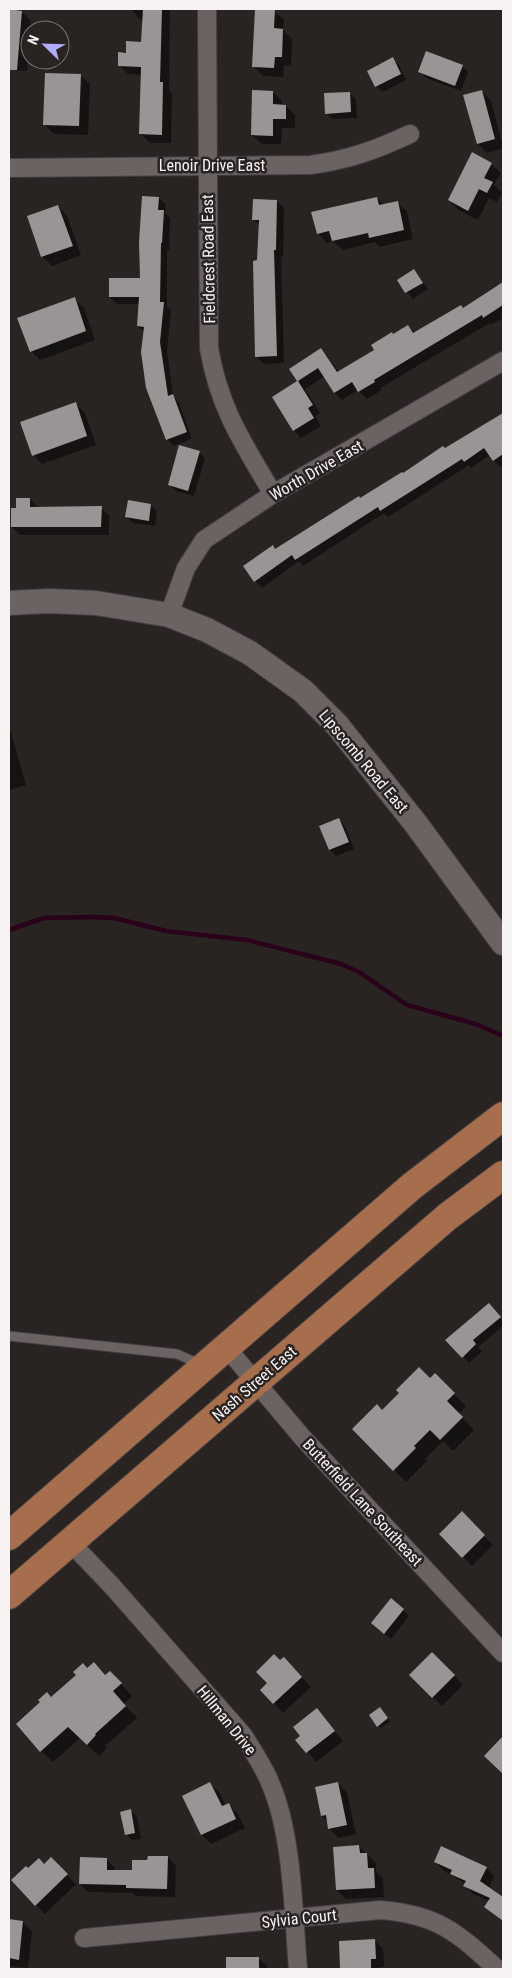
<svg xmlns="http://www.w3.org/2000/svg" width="512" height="1978" viewBox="0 0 512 1978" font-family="'Roboto Condensed',sans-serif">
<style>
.shadow{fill:#0007}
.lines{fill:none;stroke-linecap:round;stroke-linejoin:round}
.stream{stroke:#2a011a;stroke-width:4.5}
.building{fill:#9b9495}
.lane-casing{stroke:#443f3f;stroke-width:11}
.street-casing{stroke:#443f3f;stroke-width:20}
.secondary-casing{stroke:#443f3f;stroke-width:26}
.primary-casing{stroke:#443f3f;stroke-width:30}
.lane{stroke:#6a6362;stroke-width:9}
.street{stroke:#6a6362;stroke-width:18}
.secondary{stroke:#6a6362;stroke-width:24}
.primary{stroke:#a66e4c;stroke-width:28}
.labels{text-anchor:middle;stroke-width:5;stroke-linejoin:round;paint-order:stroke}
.street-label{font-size:16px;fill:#f7f3f2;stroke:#292322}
</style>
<rect width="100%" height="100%" fill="#292322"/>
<path class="shadow" d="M131 9H170L169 90 172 93 171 143H150L141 134 142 75 128 74 119 65 127 54 143 43V20H140Z
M9 11 22 12 31 21 27 71 9 70Z
M274 11 284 20 283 30 292 39 291 66 284 65 283 77 263 76 253 66Z
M392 59 399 65 406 80 383 92 376 86Z
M462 66 468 72 461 91 426 78 420 71Z
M80 75 90 84 88 135 54 134 45 125Z
M482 91 491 101 503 147V148L487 153 478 144Z
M273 92 282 101V106H286L295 115V128H282L281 144H262L252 135Z
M349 93 356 99 357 118 332 119 326 113Z
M491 164 501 173 494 185 502 193 497 202 489 198 478 220 458 210 449 200Z
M159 198 166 205 165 213 170 218 169 250H167V306L171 310 167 350 173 397 179 403 191 436V439L174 446 167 439 145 332 138 326 140 304H117L110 297 141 279Z
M377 198 384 205 398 203 407 212 413 239 380 247 375 242 343 250 333 241 327 243 318 233Z
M277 201 284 208 283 257H281L284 363 264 364 256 356 260 226 253 219Z
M58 206 67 216 81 255 52 266 42 256Z
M414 270 428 289 413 299 398 280Z
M503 284V318L492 324 490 323 380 388 382 390 367 399 358 390 342 400 335 393 325 376 305 389 320 413 315 416 321 426 301 438 294 430 273 398 299 381 291 370 321 349 328 357 339 373 376 350 393 335 408 326 415 333 463 309Z
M74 299 84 308 95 340 40 360 31 351Z
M75 403 85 413 96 445 42 464 33 455Z
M503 414V465L500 467 490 455 471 468 469 465 388 517 384 513 303 566 299 561 262 588 255 581 273 547 276 550Z
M199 452 205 458 194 496 176 491 169 484Z
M30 499 38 507 101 508 109 516V535H20L12 527 17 509Z
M151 505 157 511 155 526 133 523 127 517Z
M9 726 26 785 9 790Z
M339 820 345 826 354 849 336 856 330 850 321 827Z
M495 1311 503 1321V1326L478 1347 482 1351 469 1363 447 1340Z
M435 1375 466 1406 459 1414 474 1430 453 1451 443 1441 425 1459 427 1461 406 1482 354 1429 430 1380Z
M462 1513 493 1545 472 1566 441 1534Z
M403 1610 409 1616 391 1639 372 1623Z
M432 1653 463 1685 442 1706 411 1675Z
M284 1659 311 1687 283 1713 261 1690 268 1683Z
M110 1672 132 1696 124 1704 137 1718 105 1746 107 1748 99 1756 80 1738 53 1762 41 1751 52 1699 106 1676Z
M317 1710 343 1741 316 1762 297 1740 302 1736Z
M383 1711 390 1722 380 1728 378 1726Z
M338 1783 347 1793 356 1834 339 1838 329 1829 328 1822 322 1816Z
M210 1784 220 1793 226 1806 229 1805 238 1814 245 1828 211 1844 202 1835 184 1796Z
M131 1811 137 1817 141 1839 132 1840 126 1834Z
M359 1846 376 1863V1872L383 1878 384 1897 346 1899 337 1890Z
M168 1857 176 1866 175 1897 136 1896 133 1893 88 1892 80 1884 106 1859 115 1868 114 1871H133L148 1862Z
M51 1859 76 1884 45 1914 36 1905 28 1870 44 1866Z
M435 1862 486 1868 494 1876 489 1888 503 1899V1922L485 1907 489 1901 473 1894 465 1886 466 1884 443 1870Z
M9 1921 23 1922 32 1932 28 1968 9 1966Z
M374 1940 383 1949 384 1967H379V1969H342L340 1942Z
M228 1958H258L267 1966V1969H227Z"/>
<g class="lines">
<path class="stream" d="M9 930 44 918 93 917 114 918 166 931 247 940 341 964 359 972 407 1005 476 1024 503 1036"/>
</g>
<path class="building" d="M9 9 22 11 17 70H9Z
M143 9H162L160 82H163L162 135 139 134 141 67 118 66V52L126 53V41L141 42Z
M255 9H275L274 28 283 29 282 57H275L274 68 252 67Z
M426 51 463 65 455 86 418 72Z
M393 57 401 74 375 87 367 71Z
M45 73 81 74 79 126 43 125Z
M252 90 273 91V104L286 105V119H273V136L251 135Z
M482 90 495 139 477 144 463 95Z
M350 92 351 112 325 114 324 93Z
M472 152 492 163 484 178 493 182 487 193 479 189 468 211 448 200Z
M142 196 159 197 158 210H164L162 243H161L160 302H164L160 342 168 396 173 394 187 432 166 440 146 388 141 352 144 327 137 326 139 297H109V278H140L139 242Z
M377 197 379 205 398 201 404 230 369 238 368 233 332 241 329 231 317 234 311 212Z
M253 199 277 200 276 250H274L277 356 255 357 253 261 257 260 259 220H252Z
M58 205 73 246 41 257 27 216Z
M414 269 423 283 405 293 397 280Z
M503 282V305L483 318 482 315 374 380 375 382 358 392 352 382 334 393 318 368 298 381 313 405 308 408 314 418 293 431 272 397 297 381 289 369 321 348 337 372 374 350 371 345 392 332 393 334 408 325 413 333 461 305 463 308Z
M75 297 86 331 30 352 17 318Z
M76 402 87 436 32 456 20 422Z
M503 413V454L493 461 484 448 464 462 462 459 380 511 378 507 295 560 292 555 254 582 243 566 273 545 275 549 359 496 360 498 402 472 403 473 443 446 445 448Z
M179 445 200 451 188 491 168 485Z
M16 498H30V507L102 506 101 527H11V508H16Z
M128 500 151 504 149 521 125 517Z
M339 818 349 842 329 850 319 826Z
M489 1303 501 1317 473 1340 476 1344 462 1358 445 1340Z
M419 1367 430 1378 435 1373 455 1393 447 1401 463 1417 440 1440 430 1430 414 1446 416 1448 393 1471 352 1429 377 1404 382 1410 399 1393 396 1390Z
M462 1511 485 1535 462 1558 439 1534Z
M391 1598 404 1609 384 1634 371 1623Z
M432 1652 455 1675 432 1698 409 1675Z
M274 1654 280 1660 284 1657 302 1677 273 1704 260 1690 267 1683 256 1672Z
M94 1662 105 1675 110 1671 122 1683 113 1691 126 1706 95 1734 96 1735 87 1745 68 1727 40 1752 16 1724 40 1702 38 1700 47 1692 51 1697 76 1675 73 1672 83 1663 87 1668Z
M380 1707 388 1718 377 1727 369 1715Z
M317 1708 335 1731 306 1753 295 1740 300 1736 293 1727Z
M503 1736V1774L484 1756Z
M210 1782 222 1806 229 1803 236 1819 201 1835 182 1796Z
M338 1782 347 1825 328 1829 326 1815 321 1816 315 1787Z
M131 1809 135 1833 125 1835 120 1812Z
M359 1845 360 1853H367L368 1868H374L375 1888 336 1890 333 1847Z
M441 1846 487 1867 480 1881 503 1897V1921L484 1907 490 1898 463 1886 466 1881 450 1874 452 1870 434 1862Z
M148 1856H168L167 1889 126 1888V1885L79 1884 80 1857 107 1858V1870H132V1860H147Z
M51 1857 68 1874 35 1906 11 1880 26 1866 28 1868 39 1858 44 1864Z
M9 1919 23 1921 19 1960 9 1958Z
M375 1939 376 1959H371V1969H340L339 1941Z
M226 1957H259V1969H226Z"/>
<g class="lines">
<g class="lane-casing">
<path id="lane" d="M9 1336 177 1354 202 1365"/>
</g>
<g class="street-casing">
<path id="street" d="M207 9 209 348C219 408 243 443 273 494
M9 168 310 165C348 160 376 150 410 134
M169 615 186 568 204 540 273 494 503 361
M226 1347 302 1437 503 1653
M71 1543 112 1586 243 1735C253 1751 264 1767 271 1785 293 1837 293 1912 298 1969
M84 1938 380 1910C436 1914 457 1932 497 1969"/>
</g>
<g class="secondary-casing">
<path id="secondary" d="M9 603 49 601 96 603 169 615 207 630 250 653 303 691 337 725 416 824 503 943"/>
</g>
<g class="primary-casing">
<path id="primary" d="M9 1536 412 1186 503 1116
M9 1595 447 1217 503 1175"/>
</g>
<use href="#lane" class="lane"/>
<use href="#street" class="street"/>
<use href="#secondary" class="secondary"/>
<use href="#primary" class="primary"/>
</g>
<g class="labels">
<g class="street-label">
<text x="212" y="171">Lenoir Drive East</text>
<text transform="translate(208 259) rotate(-91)" y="6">Fieldcrest Road East</text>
<text transform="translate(316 470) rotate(-30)" y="6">Worth Drive East</text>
<text transform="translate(364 761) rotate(50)" y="6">Lipscomb Road East</text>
<text transform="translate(254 1383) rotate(-41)" y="6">Nash Street East</text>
<text transform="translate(363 1502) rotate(47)" y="6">Butterfield Lane Southeast</text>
<text transform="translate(227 1720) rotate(51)" y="6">Hillman Drive</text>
<text transform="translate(299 1918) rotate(-6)" y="6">Sylvia Court</text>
</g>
</g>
<rect width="512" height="1978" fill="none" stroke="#f7f3f2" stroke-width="20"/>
<g transform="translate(45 45) rotate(293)"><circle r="24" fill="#292322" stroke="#7b7675"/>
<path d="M0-4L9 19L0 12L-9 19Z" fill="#b0aefa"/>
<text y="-8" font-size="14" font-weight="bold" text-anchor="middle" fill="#f7f3f2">N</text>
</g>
</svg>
